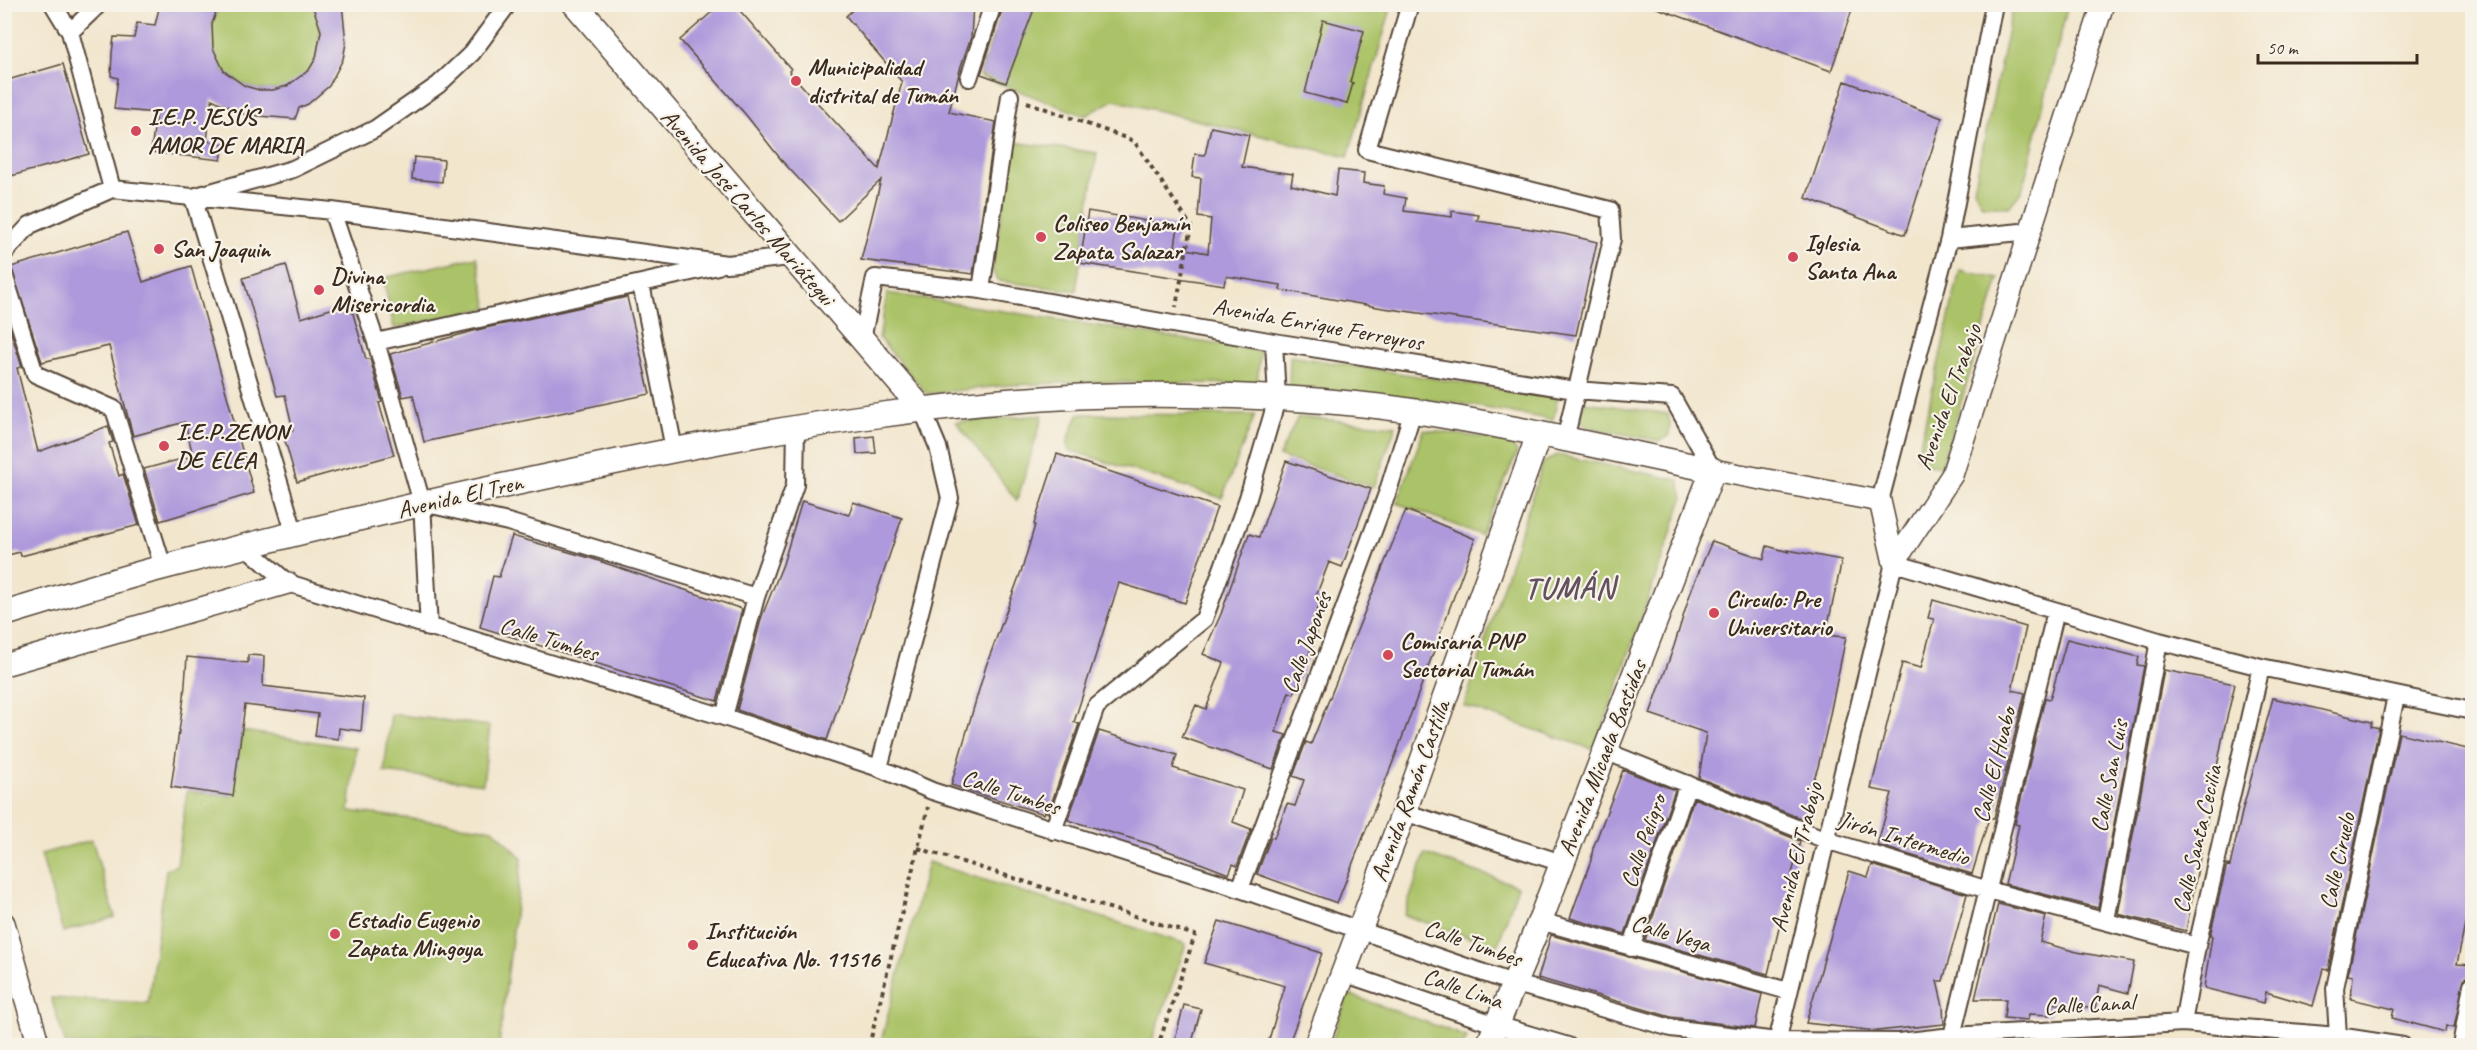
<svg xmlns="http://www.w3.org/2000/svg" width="2477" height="1050" viewBox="0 0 2477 1050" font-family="Caveat,sans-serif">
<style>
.green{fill:#abc368;stroke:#737643;stroke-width:1.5}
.building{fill:#ad99db}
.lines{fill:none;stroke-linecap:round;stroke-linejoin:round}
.minor-casing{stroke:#564638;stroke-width:20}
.tertiary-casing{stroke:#564638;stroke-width:24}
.secondary-casing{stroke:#564638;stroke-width:27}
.path{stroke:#564638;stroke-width:4;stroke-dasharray:4.5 4.5;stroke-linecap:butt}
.minor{stroke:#fff;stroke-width:16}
.tertiary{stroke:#fff;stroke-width:21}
.secondary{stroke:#fff;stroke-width:24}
.poi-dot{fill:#d1495b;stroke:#f7f3e8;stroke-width:2}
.labels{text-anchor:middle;stroke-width:4.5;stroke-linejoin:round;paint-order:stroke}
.poi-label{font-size:24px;font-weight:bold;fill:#3b2a1e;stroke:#f7f3e8;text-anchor:start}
.street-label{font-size:24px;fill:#3b2a1e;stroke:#f7f3e8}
.district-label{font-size:30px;font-weight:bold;letter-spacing:1.5px;fill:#635160;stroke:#f7f3e8}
</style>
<rect width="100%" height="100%" fill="#f7f3e8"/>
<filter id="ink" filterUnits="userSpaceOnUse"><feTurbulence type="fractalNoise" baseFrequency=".0167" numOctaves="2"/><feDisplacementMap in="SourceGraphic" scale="12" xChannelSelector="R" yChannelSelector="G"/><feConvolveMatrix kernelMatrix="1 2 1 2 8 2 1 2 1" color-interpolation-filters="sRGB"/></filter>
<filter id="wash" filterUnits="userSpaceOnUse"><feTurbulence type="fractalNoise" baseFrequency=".008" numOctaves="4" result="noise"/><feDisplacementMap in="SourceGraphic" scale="24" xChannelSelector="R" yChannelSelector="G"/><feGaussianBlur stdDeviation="1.35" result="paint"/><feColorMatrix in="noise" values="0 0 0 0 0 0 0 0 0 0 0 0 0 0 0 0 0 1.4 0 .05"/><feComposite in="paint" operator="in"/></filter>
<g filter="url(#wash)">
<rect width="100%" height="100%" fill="#f2e6cd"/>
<path class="green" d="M221 5H311C321 19 321 32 318 49 303 127 174 82 221 5Z
M1004 5H1392L1348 157 1114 100 1085 116 979 76Z
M2013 5H2068L2022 191 2009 207 1982 205 1974 189Z
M1013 142 1097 153 1076 291 999 281 992 271Z
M477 257 488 308 394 328 383 278Z
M1960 270 1999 279 1941 467 1927 464 1917 457Z
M887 293 1260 351 1257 384 1095 382 1010 385 927 394 879 338Z
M1290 356 1558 398 1553 420 1452 402 1289 387Z
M1585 402 1668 414 1670 424 1669 435 1660 441 1587 427 1580 419Z
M1078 414 1255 415 1222 498 1068 450V440Z
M1043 415 1017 501 956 422Z
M1298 417 1396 426 1374 487 1279 456Z
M1424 430 1511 441 1517 453 1481 535 1397 503Z
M1557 455 1679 480 1683 499 1595 750 1464 706 1543 463Z
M391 714 490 726 483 784 384 772Z
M242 731 356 748 349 811 493 829 522 858 499 1045H66L51 998 148 1003 166 870 177 865 187 791 232 796Z
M92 840 115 917 63 932 41 854Z
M1425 854 1518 886 1497 947 1404 915Z
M928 862 1186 944 1151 1045H880Z
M1348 994 1467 1037 1464 1045 1330 1046Z"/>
<g id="blocks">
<path class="building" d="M160 4H219L212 24 213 48 224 71 245 86 259 90H273L287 86 309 70 316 58 321 31 312 4H342L346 43 343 59 329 86 308 104 299 108 295 119 246 115 212 99 207 141 224 144 221 160 151 152 156 113 114 109 118 78 111 76 112 53 114 37 134 38 137 23 155 25Z
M721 4H734L791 69 789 71 811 96 879 169 902 82 846 16 859 4H973L971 37 961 66 949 112 996 122 973 274 861 260 881 180 838 221 783 162 746 115 680 40Z
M1004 4H1036L1006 83 981 74Z
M1654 4H1854L1831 71 1654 7Z
M1323 20 1364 31 1350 82 1353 83 1347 104 1305 93Z
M63 64 89 154 4 178V81Z
M1845 81 1942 118 1905 235 1806 198Z
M1211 127 1249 135 1242 167 1293 174 1291 185 1335 196 1338 170 1364 173 1363 183 1384 186 1383 194 1406 198 1404 211 1452 217V211L1479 215 1477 221 1564 234 1597 242 1576 335 1383 308 1280 290 1281 285 1226 276 1224 285 1080 263 1088 211 1178 226 1175 247 1208 253 1211 219 1198 217 1201 178 1192 177 1195 154 1205 155Z
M414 157 444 160 442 182 412 179Z
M127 232 143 282 191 266 254 493 160 521 144 469 193 456 185 422 133 436 109 346 42 362 11 267Z
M286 265 301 318 350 303 366 359H370L382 402 379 403 394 455 297 482 283 434 293 430 285 395 277 396 243 278Z
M627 297 650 394 424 442 413 395 403 397 390 354 481 329Z
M4 311 22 367 17 368 38 452 108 426 113 442 109 443 119 476 123 474 139 525 21 556 20 552 4 556Z
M874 436 876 453 857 454 856 438Z
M1057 454 1217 507 1185 603 1119 583 1074 722 1079 724 1048 813 1045 811 1044 814 951 785 986 666 1023 566 1035 525 1034 524Z
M1286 461 1371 489 1342 567 1329 562 1316 596 1322 598 1309 630 1317 633 1294 694 1289 692 1276 732 1286 735 1273 769 1182 737 1196 705 1206 709 1224 663 1203 654 1221 614 1249 534 1259 537Z
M802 501 849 515 853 502 902 518 827 740 737 710 762 616 783 564Z
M1406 510 1475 539 1398 749 1337 903 1257 874 1271 837 1274 838 1287 804 1295 806 1304 780 1293 776 1306 742 1311 744Z
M512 536 590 558 742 609 717 701 480 627 493 576 499 577Z
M1712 541 1764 559 1767 546 1789 552 1788 550 1842 560 1828 624 1823 635 1846 637 1828 724 1818 767 1809 794 1805 820 1699 778 1706 733 1650 714 1674 646 1692 588Z
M1933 600 2026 627 2012 690 2025 693 1994 818H1989L1972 874 1877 845 1892 793 1871 789 1902 663 1921 668 1934 619 1928 618Z
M2067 639 2139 657 2137 665 2144 666 2098 908 2005 884 2019 825 2015 824 2045 698 2050 699Z
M248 655 264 656 263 686 364 698 361 731 339 728 338 739 315 736 318 714 245 705 233 796 171 787 184 697 187 657 248 663Z
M2164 670 2235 684 2224 730 2186 931 2118 914Z
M2273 698 2372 722 2371 726 2379 728 2328 970 2323 969 2313 1006 2266 992 2264 1003 2204 988 2212 936H2210L2224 876 2227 865 2230 866 2243 808Z
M1099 731 1177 755 1173 768 1243 790 1233 822 1251 829 1237 866 1233 864 1229 874 1150 844 1068 820Z
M2399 733 2472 750V890L2457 964 2472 965V975L2464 979 2454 1028 2446 1026 2445 1032 2392 1018 2394 1009 2351 999 2353 976 2348 975Z
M1623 770 1675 790 1625 934 1570 918 1591 860 1593 848Z
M1694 798 1800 841 1768 974 1645 940Z
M1872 865 1967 894 1943 981H1937L1943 1006 1944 1024 1877 1031 1806 1023 1849 871 1868 877Z
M1998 904 2046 916 2040 942 2077 952 2134 962 2128 993 2099 985 2095 1009 2052 1003 2050 1015 2029 1014 2028 1020 2004 1018 2006 999H1975Z
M1219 921 1322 953 1288 1046H1267L1285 986 1204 963Z
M1551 935 1762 994 1755 1028 1671 1017 1538 978Z
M1184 1005 1201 1009 1191 1046H1173Z"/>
</g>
</g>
<g filter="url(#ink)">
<use href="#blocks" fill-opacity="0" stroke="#564638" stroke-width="1.5"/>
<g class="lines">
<g class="minor-casing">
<path id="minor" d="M53 4 70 32 112 189
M1410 4 1367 150 1610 210 1612 239 1565 440
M70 32 99 4
M969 78 993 4
M332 211 376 342 422 503 429 628
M1949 239 2031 231
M4 253 30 225 112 189 332 211 727 264 790 257
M4 274 35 374 114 409 163 567
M641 284 674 449
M981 290 1010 96
M862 339 875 278 981 290 1274 342 1575 390 1672 397 1713 470
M376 342 718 266
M1880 501 1949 239 1994 4
M432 505 508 522 756 597
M295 535 193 197 293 169 375 129 438 85 472 53 508 4
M246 547 288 583 724 717 879 768 932 791 1240 889 1513 983 1671 1028 1777 1041 1899 1042 1952 1036 2183 1023 2338 1036 2403 1046
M724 717 756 597 795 485 796 426
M1605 751 1826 840 1988 890 2197 946
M879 768 950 498 938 447 922 409
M1404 812 1562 863
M1053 831 1096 707 1204 619 1248 498 1277 399 1274 342
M1240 889 1388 491 1413 411
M2106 920 2159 641
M1540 921 1788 991
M1631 948 1688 784
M1343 973 1497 1025 1568 1046
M2183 1023 2197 946 2261 667
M1952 1036 2056 611
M2338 1036 2335 988 2396 696
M1776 1046 1894 563 2159 641 2261 667 2472 711
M2461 1046 2472 985"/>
</g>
<g class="tertiary-casing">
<path id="tertiary" d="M1713 470 1880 501 1894 563
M1894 563 1952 475 2103 4
M4 665 288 583
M4 923 39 1046"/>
</g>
<g class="secondary-casing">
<path id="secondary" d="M575 4 922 409
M4 614C58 598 110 581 164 567 296 532 430 501 563 473 768 429 976 391 1186 395 1261 396 1339 400 1413 411 1513 426 1613 450 1713 470L1540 921 1488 1046
M1316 1046 1404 812 1539 434"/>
</g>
<path class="path" d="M1027 102 1134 141 1191 226 1176 307
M918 848 1195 935 1158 1046
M869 1046 928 807"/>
<use href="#minor" class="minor"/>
<use href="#tertiary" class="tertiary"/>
<use href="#secondary" class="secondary"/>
</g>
</g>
<g class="poi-dot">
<circle cx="796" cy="81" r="6"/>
<circle cx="136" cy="131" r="6"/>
<circle cx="1041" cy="237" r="6"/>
<circle cx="159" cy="249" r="6"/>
<circle cx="1793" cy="257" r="6"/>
<circle cx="319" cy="290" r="6"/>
<circle cx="164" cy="446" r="6"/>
<circle cx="1714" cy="613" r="6"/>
<circle cx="1388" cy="655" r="6"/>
<circle cx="335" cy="934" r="6"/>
<circle cx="693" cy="945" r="6"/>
</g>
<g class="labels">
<g class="poi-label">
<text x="808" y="75">Municipalidad<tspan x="808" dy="28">distrital de Tumán</tspan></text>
<text x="148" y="125">I.E.P. JESÚS<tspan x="148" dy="28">AMOR DE MARIA</tspan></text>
<text x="1053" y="231">Coliseo Benjamín<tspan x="1053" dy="28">Zapata Salazar</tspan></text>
<text x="1805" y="251">Iglesia<tspan x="1805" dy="28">Santa Ana</tspan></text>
<text x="171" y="257">San Joaquin</text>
<text x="331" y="284">Divina<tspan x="331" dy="28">Misericordia</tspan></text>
<text x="176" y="440">I.E.P.ZENON<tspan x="176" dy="28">DE ELEA</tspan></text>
<text x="1726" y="607">Circulo: Pre<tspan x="1726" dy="28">Universitario</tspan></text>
<text x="1400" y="649">Comisaría PNP<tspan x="1400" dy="28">Sectorial Tumán</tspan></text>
<text x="347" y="928">Estadio Eugenio<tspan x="347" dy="28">Zapata Mingoya</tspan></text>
<text x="705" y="939">Institución<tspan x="705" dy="28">Educativa No. 11516</tspan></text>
</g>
<g class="street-label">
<text transform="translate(748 207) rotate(49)" y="8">Avenida José Carlos Mariátegui</text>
<text transform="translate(1318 324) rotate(10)" y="8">Avenida Enrique Ferreyros</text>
<text transform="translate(1948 397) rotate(-70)" y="8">Avenida El Trabajo</text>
<text transform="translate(460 496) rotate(-13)" y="8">Avenida El Tren</text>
<text transform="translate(549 639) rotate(17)" y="8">Calle Tumbes</text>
<text transform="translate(1306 643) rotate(-70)" y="8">Calle Japonés</text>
<text transform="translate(1602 758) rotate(-69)" y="8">Avenida Micaela Bastidas</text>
<text transform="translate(1994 765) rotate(-76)" y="8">Calle El Huabo</text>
<text transform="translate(2109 776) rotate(-79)" y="8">Calle San Luis</text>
<text transform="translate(1410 791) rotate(-70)" y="8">Avenida Ramón Castilla</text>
<text transform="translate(1011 792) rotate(18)" y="8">Calle Tumbes</text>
<text transform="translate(1904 838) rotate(17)" y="8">Jirón Intermedio</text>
<text transform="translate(2197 839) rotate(-77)" y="8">Calle Santa Cecilia</text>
<text transform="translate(1643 841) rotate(-71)" y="8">Calle Peligro</text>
<text transform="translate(1796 857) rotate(-76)" y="8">Avenida El Trabajo</text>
<text transform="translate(2337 861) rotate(-78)" y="8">Calle Ciruelo</text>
<text transform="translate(1671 933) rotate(16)" y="8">Calle Vega</text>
<text transform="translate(1473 943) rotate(19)" y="8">Calle Tumbes</text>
<text transform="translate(1463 988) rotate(19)" y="8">Calle Lima</text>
<text transform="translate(2089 1004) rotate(-3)" y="8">Calle Canal</text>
</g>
<g class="district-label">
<text x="1570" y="598">TUMÁN</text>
</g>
</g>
<rect width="2477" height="1050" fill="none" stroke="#f7f3e8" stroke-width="24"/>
<path d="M2258 54v9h159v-9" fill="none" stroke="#3b2a1e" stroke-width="3"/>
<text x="2267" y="54" font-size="18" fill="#3b2a1e" stroke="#f7f3e8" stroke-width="4.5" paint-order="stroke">50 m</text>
</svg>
